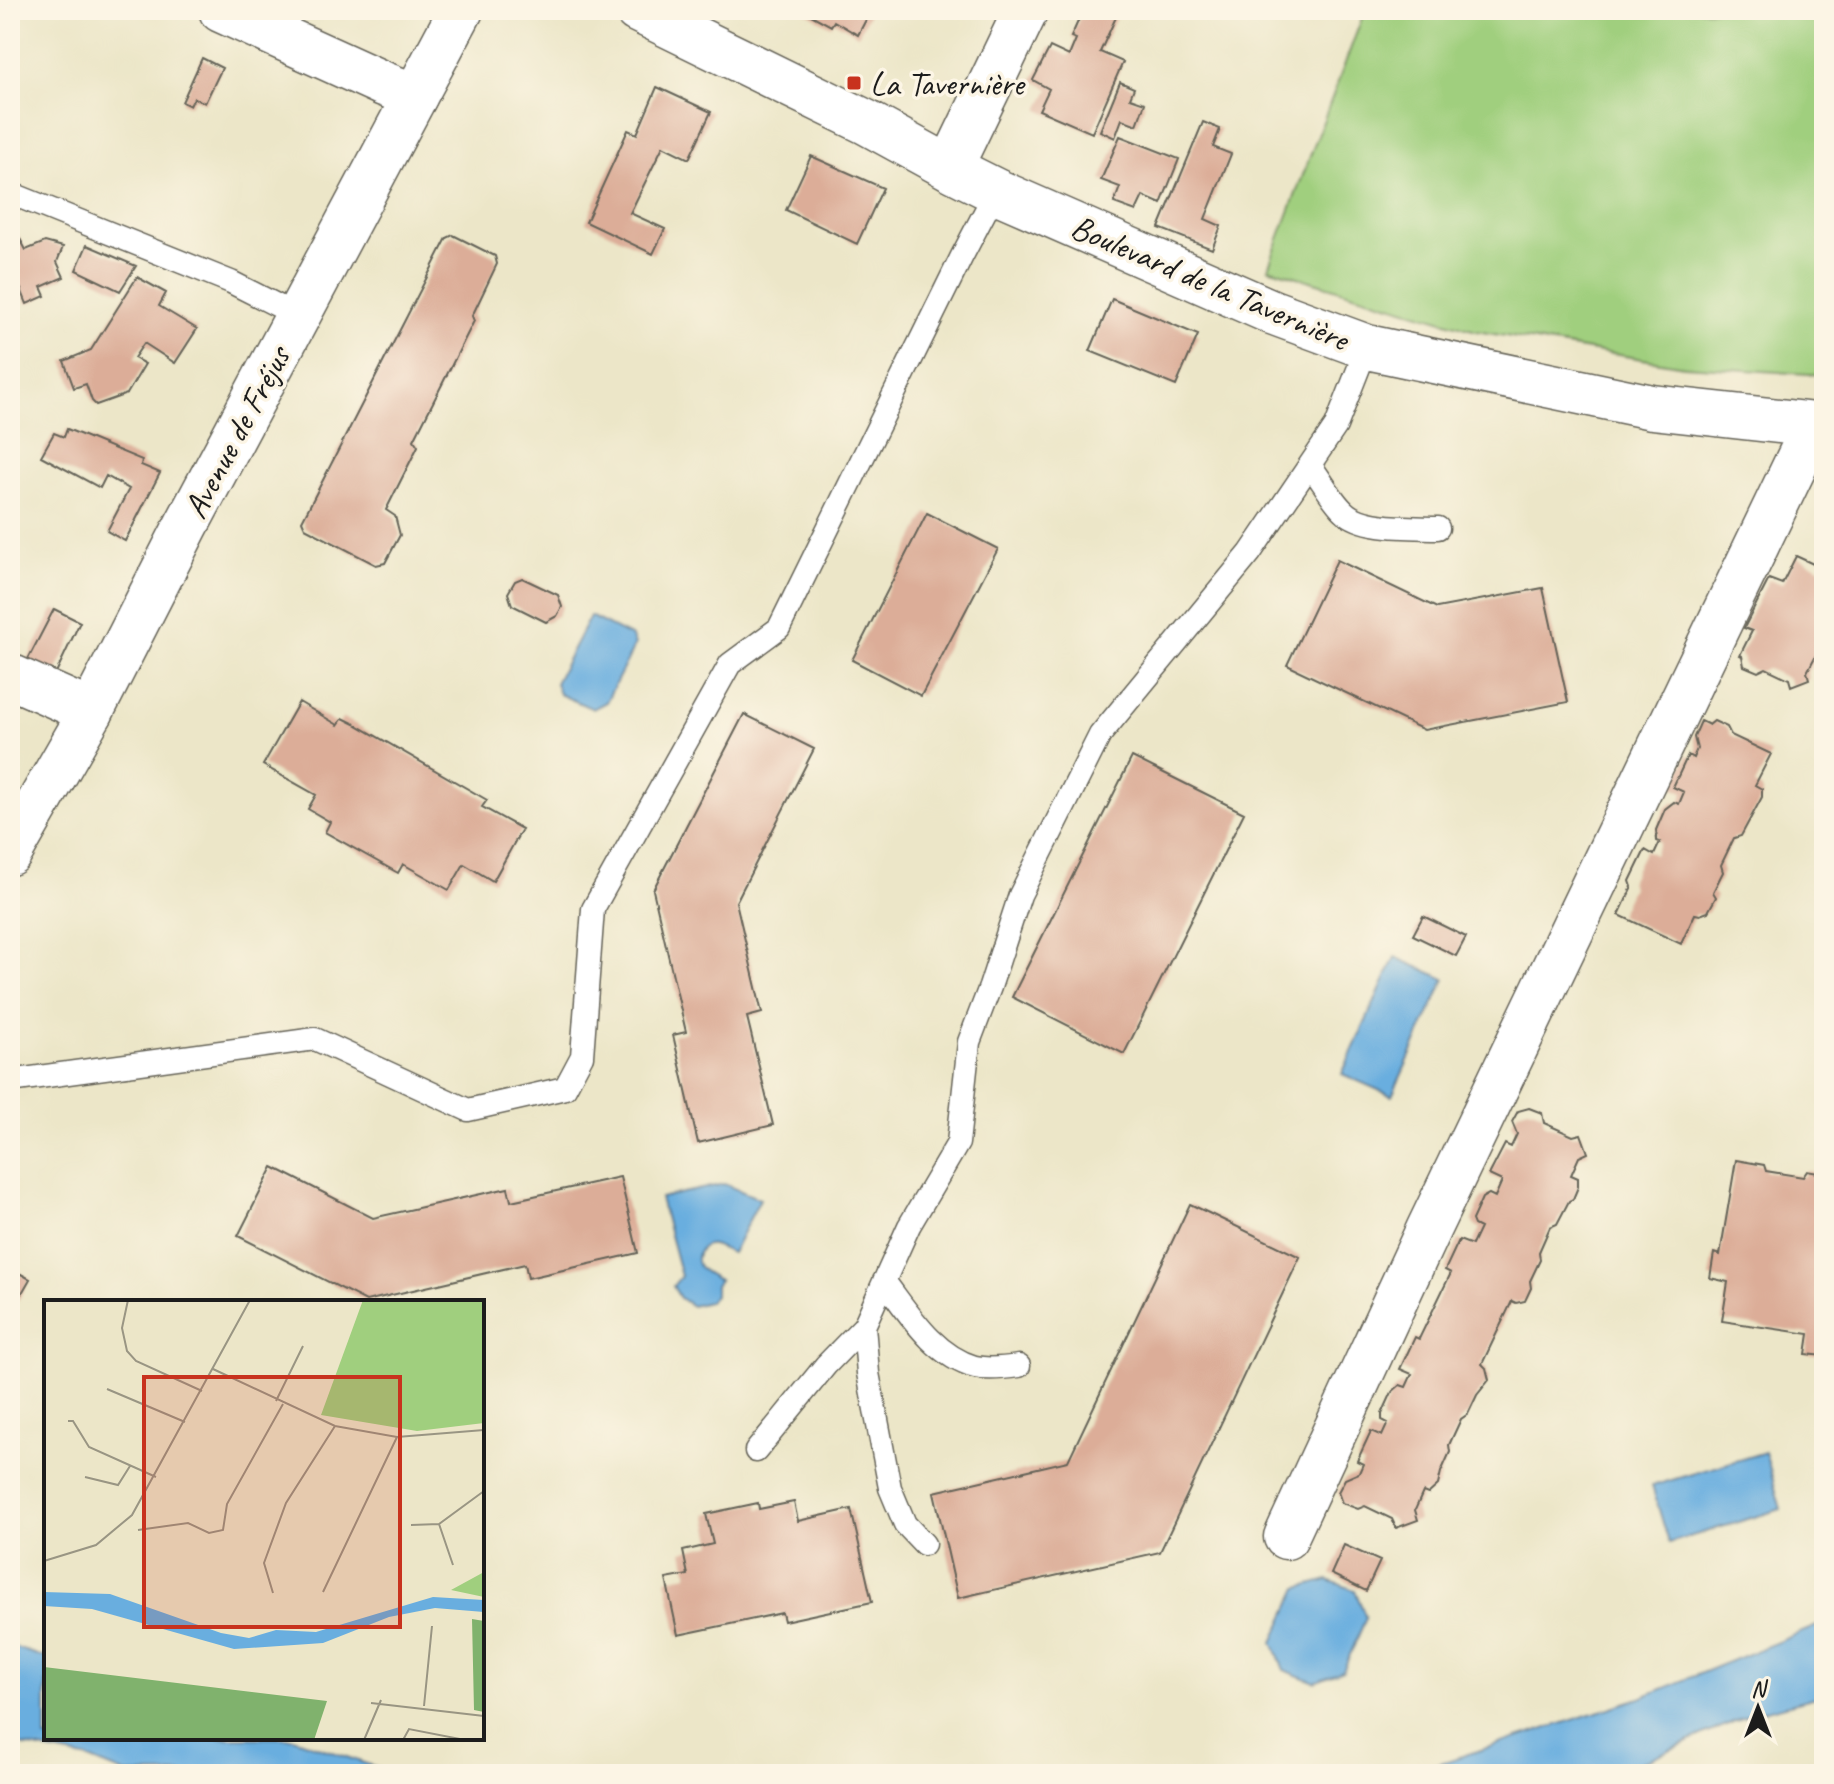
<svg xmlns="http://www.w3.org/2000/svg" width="1834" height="1784" viewBox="0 0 1834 1784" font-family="Caveat,sans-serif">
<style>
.green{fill:#a0cf7e;stroke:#5e764d;stroke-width:2}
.water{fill:#69aedf;stroke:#42657e;stroke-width:2}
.building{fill:#dcad98}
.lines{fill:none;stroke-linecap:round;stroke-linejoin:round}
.service-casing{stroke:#656358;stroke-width:25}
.minor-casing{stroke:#656358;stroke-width:47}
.primary-casing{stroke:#656358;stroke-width:47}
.service{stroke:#fff;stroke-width:22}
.minor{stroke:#fff;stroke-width:44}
.primary{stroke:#fff;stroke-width:44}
.poi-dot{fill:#c8321e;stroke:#fcf5e5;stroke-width:3}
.labels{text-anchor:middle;stroke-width:7;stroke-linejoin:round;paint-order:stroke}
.poi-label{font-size:34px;fill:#1c1c1c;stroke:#fcf5e5;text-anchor:start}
.street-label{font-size:34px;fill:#1c1c1c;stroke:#fcf5e5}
.inset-road{fill:none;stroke:#999583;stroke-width:2}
.view{fill:#c8321e;fill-opacity:0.15;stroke:#c8321e;stroke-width:4}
.inset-edge{fill:none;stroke:#1c1c1c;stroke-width:4}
</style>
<rect width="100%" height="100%" fill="#fcf5e5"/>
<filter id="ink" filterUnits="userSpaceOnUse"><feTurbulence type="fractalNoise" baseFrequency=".0125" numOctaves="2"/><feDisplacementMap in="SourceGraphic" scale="16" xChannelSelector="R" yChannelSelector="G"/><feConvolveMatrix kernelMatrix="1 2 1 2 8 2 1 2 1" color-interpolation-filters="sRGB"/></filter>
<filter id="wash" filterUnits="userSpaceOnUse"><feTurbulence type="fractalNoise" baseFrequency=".006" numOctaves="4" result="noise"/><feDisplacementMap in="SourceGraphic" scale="32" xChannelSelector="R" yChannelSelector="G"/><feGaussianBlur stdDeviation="1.8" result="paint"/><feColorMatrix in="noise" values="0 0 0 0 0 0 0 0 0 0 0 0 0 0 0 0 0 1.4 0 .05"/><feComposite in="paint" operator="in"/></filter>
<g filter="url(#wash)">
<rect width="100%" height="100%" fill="#ece6c8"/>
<path class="green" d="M1365 10H1824V375L1684 366 1476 331 1268 268Z"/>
<path class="water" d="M590 616 632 637 635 645 606 702 593 709 559 694 555 683Z
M1395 957 1445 979 1392 1096 1342 1074Z
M724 1184 760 1199 732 1253C726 1251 718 1246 712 1245 699 1243 692 1260 701 1269 705 1273 714 1277 719 1280L715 1285V1295L708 1302 692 1306 680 1298 673 1286 681 1276 660 1198Z
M1765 1452 1781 1509 1669 1543 1652 1486Z
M1328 1580 1355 1590 1366 1618 1343 1671 1315 1682 1284 1670 1273 1642 1298 1588Z
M1824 1623V1695L1751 1714 1615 1774H1407L1640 1698Z
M10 1646 46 1658V1738H293L395 1774H126L89 1759 10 1743Z"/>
<g id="blocks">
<path class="building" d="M802 10H871L858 35 834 21 831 26Z
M1083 10H1104L1117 15 1100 52 1123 62 1092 133 1039 110 1049 89 1033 80 1050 47 1069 56 1076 39 1071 37Z
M202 58 222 68 205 103 194 98 190 106 182 102Z
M1120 82 1134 88 1130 98 1145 103 1137 125 1122 119 1115 138 1100 131Z
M657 87 711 112 689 159 663 146 630 213 665 229 653 254 586 222 628 130 637 134Z
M1203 122 1220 129 1213 147 1231 154 1205 219 1221 226 1212 249 1159 228Z
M1120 136 1179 159 1161 204 1143 196 1136 211 1114 203 1120 187 1101 180Z
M811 156 883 188 857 244 786 210Z
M10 220 26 250 45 242 63 247 57 262 64 277 41 287 45 296 27 304 21 289 10 294Z
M453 235 495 256 497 264 472 316 474 321 414 440 418 446 386 510 395 516 400 535 385 563 376 565 305 528 302 521 447 238Z
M87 245 136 266 120 291 76 270Z
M137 277 166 293 159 306 197 329 175 363 144 343 134 358 145 364 127 394 96 405 92 401 86 384 74 388 64 361 91 350Z
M1112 299 1198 335 1176 386 1090 351Z
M67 429 142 460 141 465 160 473 125 541 107 531 129 489 106 476 100 488 41 456 54 433 64 437Z
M927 513 998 549 921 696 852 660Z
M1796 556 1824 569V655H1816L1807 672 1809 679 1791 686 1789 679 1766 668 1758 672 1744 666 1742 656 1740 655 1752 631 1744 628 1769 579 1782 584Z
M1337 560 1437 608 1543 588 1568 702 1424 730 1287 665Z
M522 578 558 595 562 607 557 616 546 622 512 605 508 593 515 581Z
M54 609 80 622 54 677 26 663Z
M299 702 338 725 343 718 355 724 487 800 482 807 522 829 493 881 464 864 449 890 403 864 398 873 325 832 330 822 308 809 316 795 263 765Z
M744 714 814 749 736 902 762 1013 747 1017 773 1125 698 1143 673 1035 686 1032 653 890Z
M1701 721 1709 725 1714 721 1727 727 1731 735 1771 754 1755 785 1762 789V797L1741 836 1734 838 1721 865 1723 872 1713 892 1716 897 1708 912 1700 915 1695 914 1681 944 1619 915 1632 887 1630 881 1645 850 1654 855 1660 842 1657 841 1656 830 1665 809 1674 802 1679 804 1684 792 1673 787 1688 755 1693 758 1697 749 1694 737Z
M1132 757 1244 813 1124 1054 1012 997Z
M1423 916 1466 937 1456 956 1413 935Z
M1529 1108 1542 1113 1544 1123 1573 1136 1581 1134 1588 1153 1579 1157 1571 1175 1578 1178V1187L1573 1199 1569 1201 1557 1224 1550 1227 1539 1252 1540 1260 1530 1281 1531 1288 1525 1301 1516 1303 1512 1301 1482 1364 1486 1368 1489 1380 1477 1395 1468 1414 1461 1419 1449 1445 1450 1452 1441 1472 1438 1485 1428 1494 1423 1492 1415 1510 1418 1520 1396 1528 1392 1519 1365 1506 1358 1509 1342 1503 1338 1492 1345 1479 1359 1473 1363 1464 1357 1461 1371 1431 1382 1436 1388 1423 1382 1420V1414L1392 1392 1400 1385 1406 1387 1412 1374 1400 1369 1415 1337 1419 1339 1451 1273 1445 1270 1459 1240 1472 1245 1480 1228 1474 1225 1472 1220 1482 1198 1489 1194 1495 1197 1502 1181 1489 1175 1505 1144 1511 1147 1517 1134 1512 1122 1518 1111Z
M1736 1160 1764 1165 1766 1171 1803 1177 1807 1171 1824 1174V1356L1806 1354 1809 1334 1722 1321 1728 1282 1710 1278 1714 1253 1720 1255Z
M273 1167 373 1218 508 1188 511 1201 620 1177 638 1253 528 1278 525 1264 366 1301 238 1236Z
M1190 1204 1300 1257 1160 1552 958 1598 934 1492 1068 1461Z
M10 1268 30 1279 10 1314Z
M794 1502 798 1521 851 1509 872 1602 784 1621 782 1613 678 1635 666 1579 688 1575 683 1551 713 1544 706 1514 758 1503 759 1509Z
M1344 1545 1380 1561 1366 1591 1331 1574Z"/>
</g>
</g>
<g filter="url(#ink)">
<use href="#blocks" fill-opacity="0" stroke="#656358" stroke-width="2"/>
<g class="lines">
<g class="service-casing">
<path id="service" d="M10 193 231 282 298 316
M1310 465C1321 479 1332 500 1344 511 1363 530 1412 527 1438 528
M10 1081 315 1039 468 1110 565 1088 582 1056 593 909 730 664 779 628 962 256 996 191
M884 1281C908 1312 934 1356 975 1367 989 1370 1005 1368 1019 1366
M756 1451 826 1365 864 1326
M924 1544 905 1524 890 1488 868 1373 864 1326 909 1226 958 1143 969 1042 990 987 1020 895 1100 735 1250 553 1336 426 1367 347"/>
</g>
<g class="minor-casing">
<path id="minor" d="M221 10 384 84 415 96
M637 10 866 122 950 168 996 191 1272 312 1367 347 1652 407 1824 426
M950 168 1026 10
M10 676 91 712
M1286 1537 1429 1228 1814 426"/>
</g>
<g class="primary-casing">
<path id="primary" d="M10 853 91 712 186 526 461 10"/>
</g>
<use href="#service" class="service"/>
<use href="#minor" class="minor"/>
<use href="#primary" class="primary"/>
</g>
</g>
<rect class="poi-dot" x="846" y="75" width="16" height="16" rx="4"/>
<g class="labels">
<g class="poi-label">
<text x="870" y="95">La Tavernière</text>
</g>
<g class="street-label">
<text transform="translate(1210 282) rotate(23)" y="12">Boulevard de la Tavernière</text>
<text transform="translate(236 432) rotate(-62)" y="12">Avenue de Fréjus</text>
</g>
</g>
<g transform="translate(44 1300)">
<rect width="440" height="440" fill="#ece6c8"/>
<path d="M319 0H440V123L373 131 277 115ZM440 272V297L407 290Z" fill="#a0cf7e"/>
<path d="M428 319 440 321V412L430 410ZM0 367 283 401 270 440H0Z" fill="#80b26d"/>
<path d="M0 292 66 294 177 333 205 338 232 330 272 332 389 297 440 300V312L391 308 345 317 279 343 190 349 48 309 0 306Z" fill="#69aedf"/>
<path class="inset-road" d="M84 0 78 28 83 51 92 61 158 91M169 69 291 126 353 137 440 130M63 89 141 122M232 101 259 46M24 121H29L45 147 112 177M41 177 74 185 86 166M395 224 409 265M367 225 395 224 440 191M94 230 144 223 165 233 179 230 183 204 239 104M0 261 52 245 88 215 206 0M279 292 353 137M229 293 220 263 242 203 291 126M327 403 440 416M380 406 388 326M320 440 337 400M359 440 365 429 421 440"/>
<path class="view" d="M100 77H356V327H100Z"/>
<rect width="440" height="440" class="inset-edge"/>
</g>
<rect width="1834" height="1784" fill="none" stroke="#fcf5e5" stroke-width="40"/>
<g transform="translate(1758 1708)" stroke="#fcf5e5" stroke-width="6" paint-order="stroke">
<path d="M0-6L14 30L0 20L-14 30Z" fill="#1c1c1c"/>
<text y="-12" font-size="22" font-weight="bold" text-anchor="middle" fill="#1c1c1c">N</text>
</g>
</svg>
